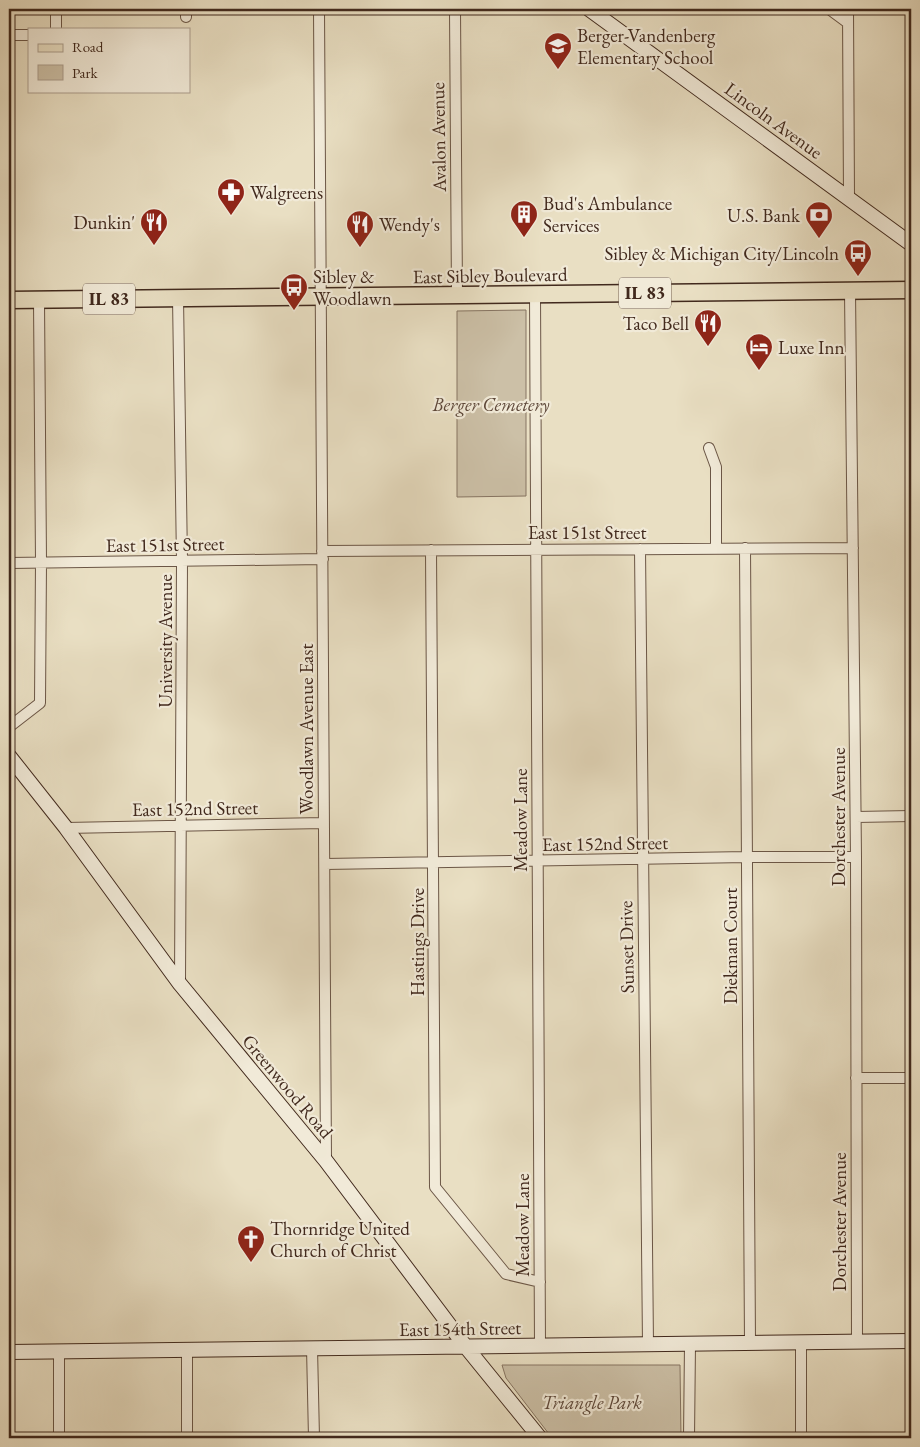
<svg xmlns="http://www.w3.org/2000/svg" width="920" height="1447" viewBox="0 0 920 1447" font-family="'EB Garamond',serif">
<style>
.green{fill:#ccc0a7;stroke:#867462}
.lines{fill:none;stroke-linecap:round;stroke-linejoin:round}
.street-casing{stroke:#6b5646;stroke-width:12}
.secondary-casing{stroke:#41291d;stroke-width:16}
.primary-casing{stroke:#41291d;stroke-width:19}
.street{stroke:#f1ead8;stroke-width:10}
.secondary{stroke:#f1ead8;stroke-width:14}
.primary{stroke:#e9dfc3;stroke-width:16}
.labels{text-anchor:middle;stroke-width:4.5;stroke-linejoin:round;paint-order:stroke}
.shield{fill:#f1ead8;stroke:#766355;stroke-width:1}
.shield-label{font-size:18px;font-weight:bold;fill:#41291d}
.poi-label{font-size:19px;fill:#41291d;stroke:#f1ead8;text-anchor:start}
.street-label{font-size:19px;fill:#41291d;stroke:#f1ead8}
.park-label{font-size:19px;font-style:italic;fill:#5d4739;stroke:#f1ead8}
</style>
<rect width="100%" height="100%" fill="#e9dfc3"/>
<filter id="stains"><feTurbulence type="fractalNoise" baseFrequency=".004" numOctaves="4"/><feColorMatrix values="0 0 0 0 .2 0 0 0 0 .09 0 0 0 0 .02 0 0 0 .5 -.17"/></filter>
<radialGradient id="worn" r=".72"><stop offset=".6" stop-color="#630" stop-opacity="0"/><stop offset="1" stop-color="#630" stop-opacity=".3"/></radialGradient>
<path class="green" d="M526 310V496L457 497V311Z
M502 1365H680L681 1438H552L506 1378Z"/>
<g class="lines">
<g class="street-casing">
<path id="street" d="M56 9V29
M186 9V17
M319 9 326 1161
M455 9 457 295
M829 9 848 23
M848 9 849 198
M9 35H29
M850 291 856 857 857 1343
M535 294 540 1346
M178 298 182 561 180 984
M709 448 716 467V548
M745 548 750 1343
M640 549 648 1344
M431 550 435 1187 506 1274 540 1282
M322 551 853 548
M9 563 323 559
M9 727 40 703 41 562 39 300
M856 817 911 816
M66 828 324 823
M325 864 747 857H856
M856 1078H911
M312 1348 314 1438
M59 1352V1438
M187 1438V1350
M323 1438H355
M689 1438 690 1344
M801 1438V1343"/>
</g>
<g class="secondary-casing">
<path id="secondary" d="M589 9 911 244
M9 756 66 828 180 984 326 1161 466 1347 540 1438
M9 1352 911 1341"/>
</g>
<g class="primary-casing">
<path id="primary" d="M9 300 911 290"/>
</g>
<use href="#street" class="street"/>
<use href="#secondary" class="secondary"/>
<use href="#primary" class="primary"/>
</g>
<defs>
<g id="school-pin" transform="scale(1.4375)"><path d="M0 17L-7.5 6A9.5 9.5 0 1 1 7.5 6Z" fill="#8f2418" stroke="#f1ead8"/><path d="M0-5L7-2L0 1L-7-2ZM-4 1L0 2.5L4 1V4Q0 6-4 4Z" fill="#fff"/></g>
<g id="pharmacy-pin" transform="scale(1.4375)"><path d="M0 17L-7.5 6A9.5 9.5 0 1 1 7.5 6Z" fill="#8f2418" stroke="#f1ead8"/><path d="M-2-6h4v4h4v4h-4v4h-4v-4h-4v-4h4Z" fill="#fff"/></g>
<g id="building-pin" transform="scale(1.4375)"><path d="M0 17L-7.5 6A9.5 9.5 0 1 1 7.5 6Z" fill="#8f2418" stroke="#f1ead8"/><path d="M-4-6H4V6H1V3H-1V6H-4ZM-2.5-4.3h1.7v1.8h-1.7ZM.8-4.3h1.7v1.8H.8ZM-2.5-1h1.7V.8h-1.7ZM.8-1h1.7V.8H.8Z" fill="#fff"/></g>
<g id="bank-pin" transform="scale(1.4375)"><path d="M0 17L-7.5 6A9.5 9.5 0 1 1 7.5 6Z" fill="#8f2418" stroke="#f1ead8"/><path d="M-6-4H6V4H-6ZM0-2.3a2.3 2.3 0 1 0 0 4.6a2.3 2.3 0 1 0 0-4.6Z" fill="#fff"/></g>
<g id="restaurant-pin" transform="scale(1.4375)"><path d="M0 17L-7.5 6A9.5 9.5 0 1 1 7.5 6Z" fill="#8f2418" stroke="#f1ead8"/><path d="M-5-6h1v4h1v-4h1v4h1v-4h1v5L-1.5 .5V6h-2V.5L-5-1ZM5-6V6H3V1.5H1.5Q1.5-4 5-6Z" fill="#fff"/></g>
<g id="bus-pin" transform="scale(1.4375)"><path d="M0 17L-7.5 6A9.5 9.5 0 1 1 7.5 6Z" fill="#8f2418" stroke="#f1ead8"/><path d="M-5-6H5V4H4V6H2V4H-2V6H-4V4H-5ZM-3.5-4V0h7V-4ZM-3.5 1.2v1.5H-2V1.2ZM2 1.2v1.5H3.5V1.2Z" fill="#fff"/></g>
<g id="hotel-pin" transform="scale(1.4375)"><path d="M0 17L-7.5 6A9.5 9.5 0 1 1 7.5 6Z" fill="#8f2418" stroke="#f1ead8"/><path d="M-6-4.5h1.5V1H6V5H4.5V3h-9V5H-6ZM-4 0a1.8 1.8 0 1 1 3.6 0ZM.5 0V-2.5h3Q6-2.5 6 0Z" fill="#fff"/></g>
<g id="church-pin" transform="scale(1.4375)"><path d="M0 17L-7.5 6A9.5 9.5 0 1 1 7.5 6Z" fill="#8f2418" stroke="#f1ead8"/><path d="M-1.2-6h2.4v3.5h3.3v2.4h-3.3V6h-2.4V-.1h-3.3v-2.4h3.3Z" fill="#fff"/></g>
</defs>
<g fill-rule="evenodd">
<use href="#school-pin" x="558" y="46"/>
<use href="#pharmacy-pin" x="231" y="192"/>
<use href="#building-pin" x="524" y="214"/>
<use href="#bank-pin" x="819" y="215"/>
<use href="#restaurant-pin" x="154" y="222"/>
<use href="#restaurant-pin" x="360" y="224"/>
<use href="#bus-pin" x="858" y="253"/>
<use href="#bus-pin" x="294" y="287"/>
<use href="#restaurant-pin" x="708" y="323"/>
<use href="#hotel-pin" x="759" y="347"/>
<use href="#church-pin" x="251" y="1239"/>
</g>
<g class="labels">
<g class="shield">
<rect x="619" y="277.5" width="52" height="31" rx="4"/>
<rect x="83" y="283.5" width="52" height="31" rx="4"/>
</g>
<g class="shield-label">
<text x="645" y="299">IL 83</text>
<text x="109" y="305">IL 83</text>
</g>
<g class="poi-label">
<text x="577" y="42">Berger-Vandenberg<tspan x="577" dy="22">Elementary School</tspan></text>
<text x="250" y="199">Walgreens</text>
<text x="543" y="210">Bud's Ambulance<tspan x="543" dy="22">Services</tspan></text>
<text x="800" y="222" text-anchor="end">U.S. Bank</text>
<text x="135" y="229" text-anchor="end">Dunkin'</text>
<text x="379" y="231">Wendy's</text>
<text x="839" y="260" text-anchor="end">Sibley &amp; Michigan City/Lincoln</text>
<text x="313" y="283">Sibley &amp;<tspan x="313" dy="22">Woodlawn</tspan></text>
<text x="689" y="330" text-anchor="end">Taco Bell</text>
<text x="778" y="354">Luxe Inn</text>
<text x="270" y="1235">Thornridge United<tspan x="270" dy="22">Church of Christ</tspan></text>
</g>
<g class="street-label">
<text transform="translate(774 120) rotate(36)" y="7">Lincoln Avenue</text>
<text transform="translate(438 137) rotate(-91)" y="7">Avalon Avenue</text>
<text transform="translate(490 275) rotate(-1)" y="7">East Sibley Boulevard</text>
<text x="587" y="539">East 151st Street</text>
<text transform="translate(165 544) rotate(-1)" y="7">East 151st Street</text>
<text transform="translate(165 641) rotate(-90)" y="7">University Avenue</text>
<text transform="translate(306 729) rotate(-90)" y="7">Woodlawn Avenue East</text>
<text transform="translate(195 808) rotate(-1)" y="7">East 152nd Street</text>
<text transform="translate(838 817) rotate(-90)" y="7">Dorchester Avenue</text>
<text transform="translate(520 820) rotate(-90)" y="7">Meadow Lane</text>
<text transform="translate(605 843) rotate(-1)" y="7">East 152nd Street</text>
<text transform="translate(417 942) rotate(-90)" y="7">Hastings Drive</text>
<text transform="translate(730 946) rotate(-90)" y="7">Diekman Court</text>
<text transform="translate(626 947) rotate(-91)" y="7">Sunset Drive</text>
<text transform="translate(288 1086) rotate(50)" y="7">Greenwood Road</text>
<text transform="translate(839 1222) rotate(-90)" y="7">Dorchester Avenue</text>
<text transform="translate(522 1225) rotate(-90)" y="7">Meadow Lane</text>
<text transform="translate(460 1328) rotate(-1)" y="7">East 154th Street</text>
</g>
<g class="park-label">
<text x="491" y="411">Berger Cemetery</text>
<text x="592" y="1409">Triangle Park</text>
</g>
</g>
<rect width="920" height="1447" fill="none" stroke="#e9dfc3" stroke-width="30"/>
<rect x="10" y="10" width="900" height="1427" fill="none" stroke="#41291d" stroke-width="2.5"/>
<rect x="15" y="15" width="890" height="1417" fill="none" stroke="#41291d"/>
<rect x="28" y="28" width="162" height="65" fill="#f1ead8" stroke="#ab9d8d"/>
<rect x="38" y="44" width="25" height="8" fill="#e9dfc3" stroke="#ab9d8d"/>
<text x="72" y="52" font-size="15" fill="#41291d">Road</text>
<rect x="38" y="65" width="25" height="15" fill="#ccc0a7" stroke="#ab9d8d"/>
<text x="72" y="78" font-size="15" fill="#41291d">Park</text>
<rect width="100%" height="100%" filter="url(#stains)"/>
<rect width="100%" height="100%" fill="url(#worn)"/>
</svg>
